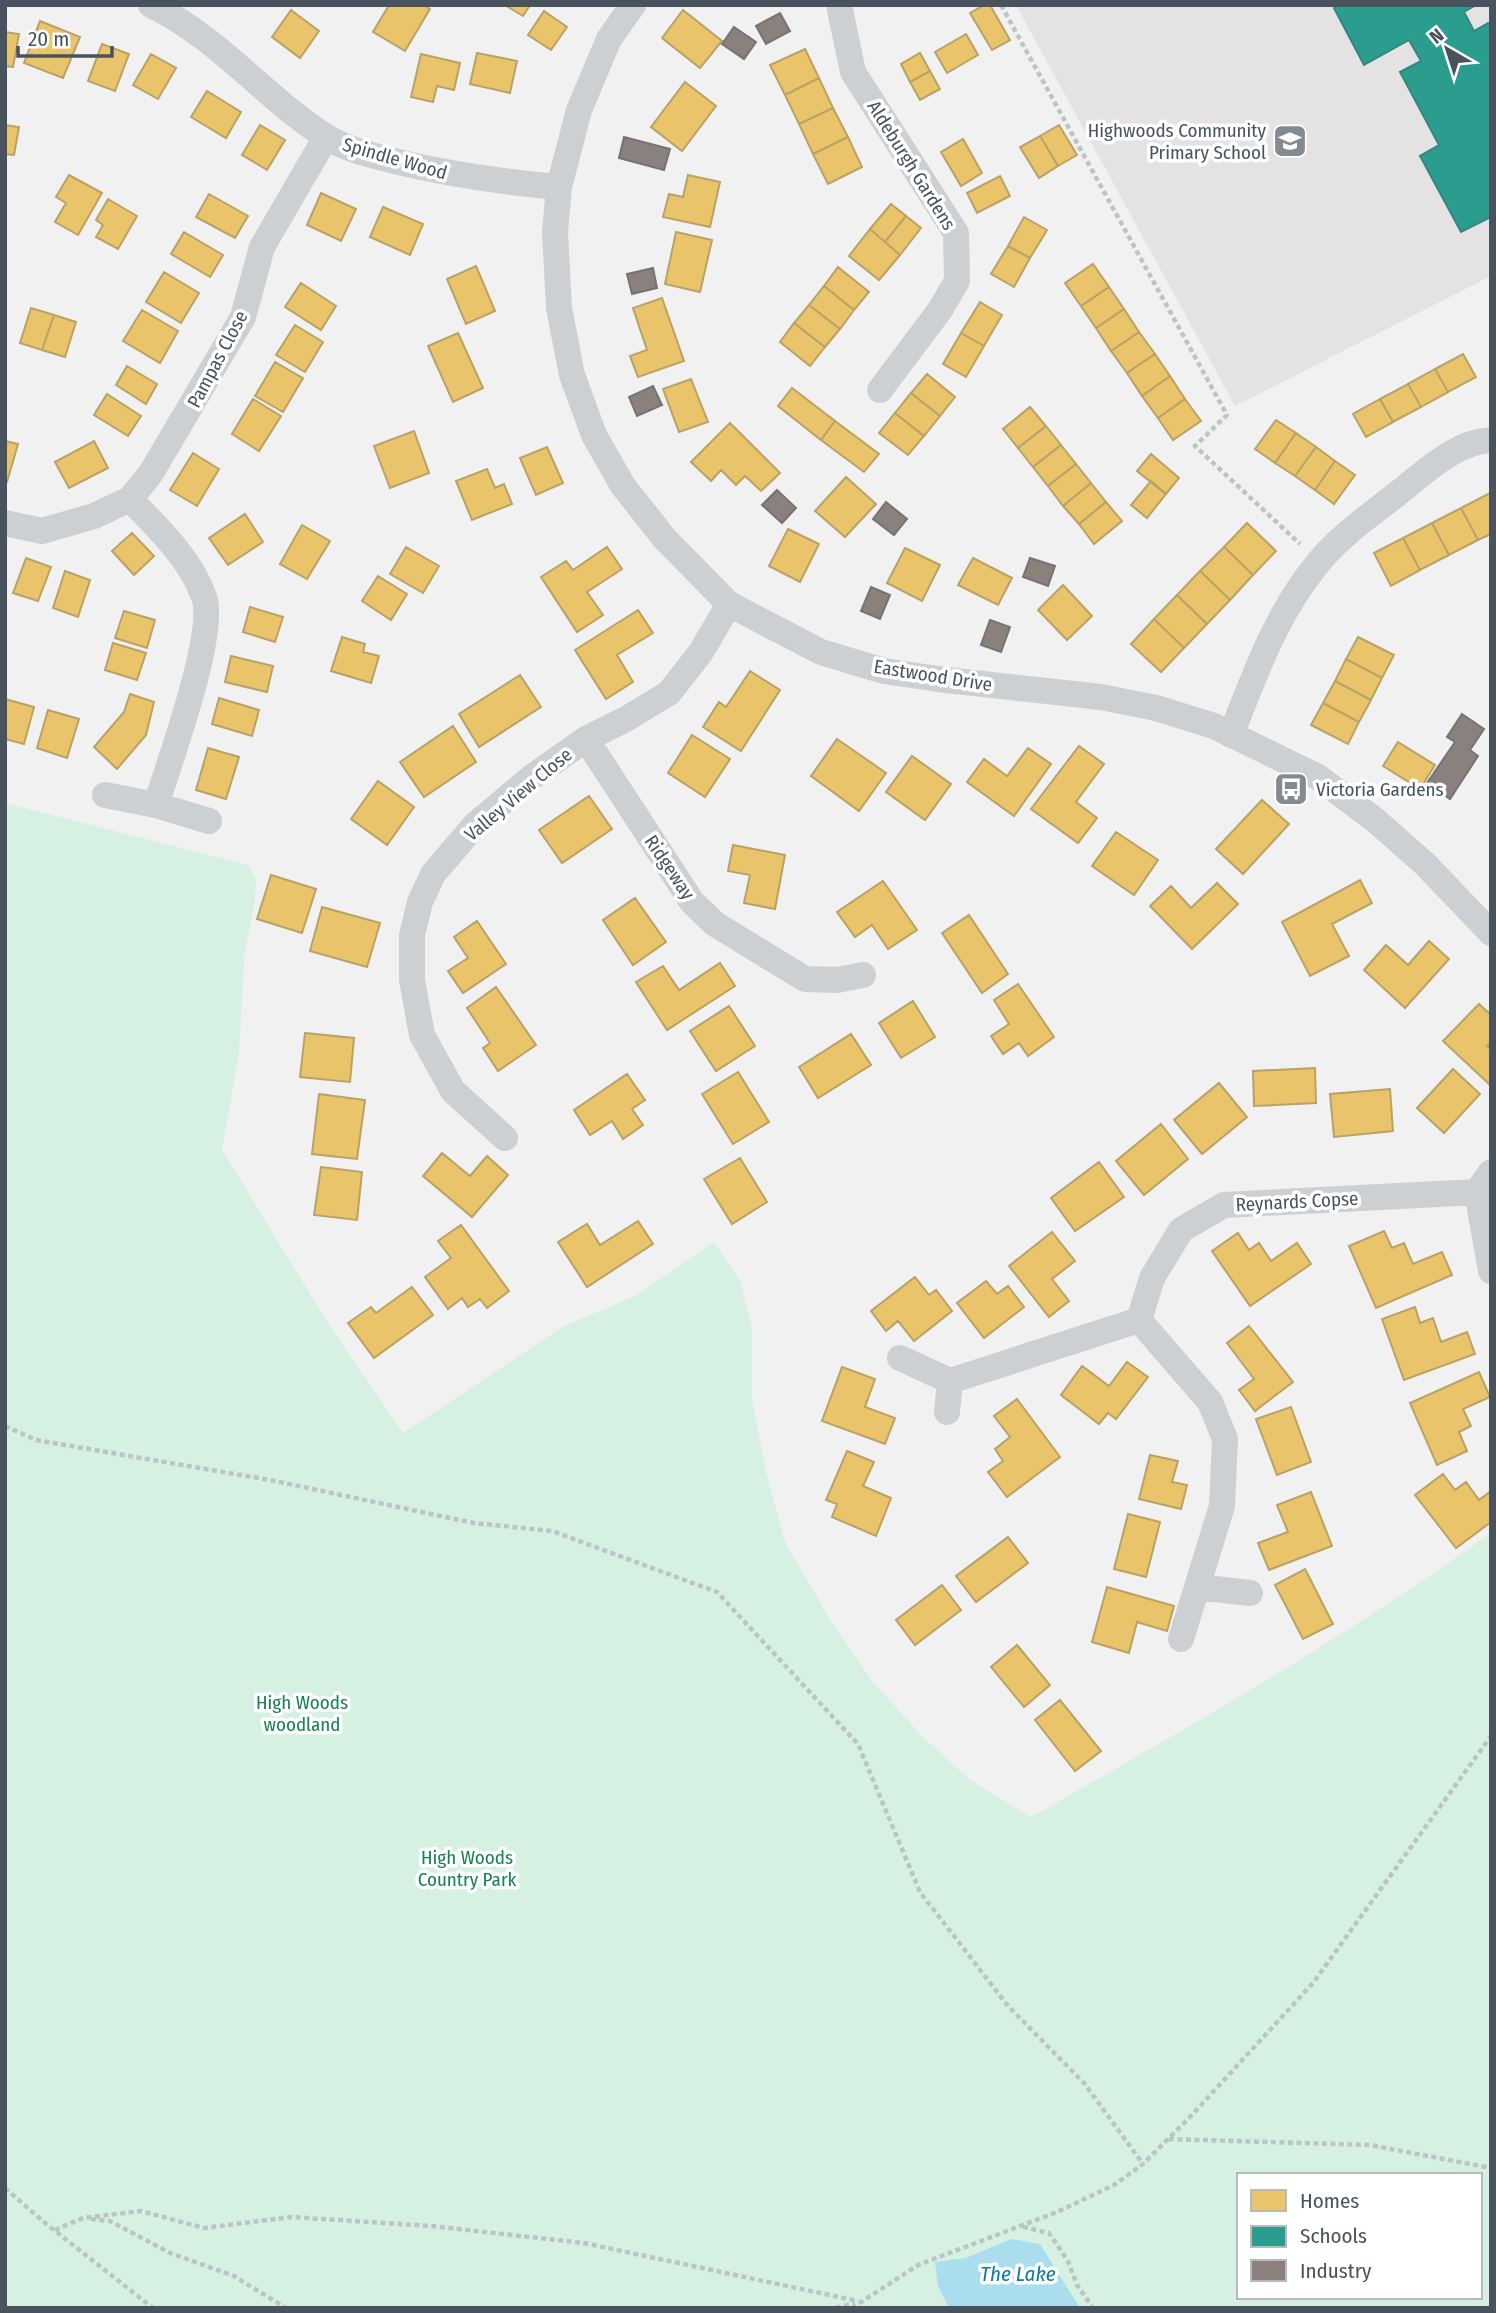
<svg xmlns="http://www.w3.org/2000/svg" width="1496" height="2313" viewBox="0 0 1496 2313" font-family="'Fira Sans Condensed',sans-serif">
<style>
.education{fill:#e4e2e3}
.green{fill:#d6f0e1;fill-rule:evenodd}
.water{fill:#aadeef}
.homes{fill:#e9c46a;stroke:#b9a266;stroke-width:2}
.schools{fill:#2a9d8f;stroke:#338780;stroke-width:2}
.industry{fill:#8a817c;stroke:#767373;stroke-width:2}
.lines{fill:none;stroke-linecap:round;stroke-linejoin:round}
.path{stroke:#bac6c2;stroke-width:4.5;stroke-dasharray:5 3.5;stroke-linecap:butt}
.street{stroke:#cdd0d2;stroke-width:26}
.labels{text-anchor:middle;stroke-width:7;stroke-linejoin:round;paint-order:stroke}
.poi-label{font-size:19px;fill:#48535e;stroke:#fff;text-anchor:end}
.street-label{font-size:19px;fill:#48535e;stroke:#fff}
.park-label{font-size:19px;fill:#168250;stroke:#fff}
.water-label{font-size:21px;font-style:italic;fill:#0b7b9f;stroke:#fff}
</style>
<rect width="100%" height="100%" fill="#f2f1f1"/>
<path class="education" d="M1016 5H1491V276L1235 406Z"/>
<path class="green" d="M5 803 248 865 256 879 255 899 244 958 239 1053 222 1150 331 1328 403 1433 564 1326 635 1296 714 1242 740 1281 752 1329V1399L766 1472 785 1542 832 1623 873 1682 924 1738 969 1779 1031 1817C1188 1728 1345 1638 1491 1533V2308H5ZM1239 2175H1480V2297H1239Z"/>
<path class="water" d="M1011 2239 1040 2244 1080 2308H949L938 2286 935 2262 966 2258Z"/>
<path class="homes" d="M389 5H424L430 9 405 51 373 32Z
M505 5H530L523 16Z
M984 5H990L1010 40 992 50 970 13Z
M291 10 319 31 300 58 272 37Z
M683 10 722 41 700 68 662 38Z
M544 11 567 27 551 50 528 35Z
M40 21 80 37 63 78 24 63Z
M5 32 19 34 13 67 5 66Z
M966 34 978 55 947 73 935 52Z
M102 44 129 54 115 91 88 81Z
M805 49 819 78 785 95 770 65Z
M477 53 517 61 510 93 470 84Z
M920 53 930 71 910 82 901 64Z
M151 54 176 68 158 99 133 85Z
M421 54 460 63 454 90 437 86 433 102 411 97Z
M930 71 940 89 920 100 910 82Z
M819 78 833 108 799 124 785 95Z
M685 82 716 106 682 151 651 127Z
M207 91 241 112 226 138 191 117Z
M833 108 848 137 813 154 799 124Z
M5 125 19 127 14 155 5 154Z
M260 125 285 140 267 170 242 155Z
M1059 125 1077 155 1058 166 1040 136Z
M1040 136 1058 166 1039 178 1020 147Z
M848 137 862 167 828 184 813 154Z
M963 139 982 173 961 186 941 152Z
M69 175 102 193 78 235 55 222 66 203 56 197Z
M688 175 720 182 710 227 663 217 669 194 683 197Z
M1000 176 1010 196 977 213 967 193Z
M321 193 356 209 341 241 307 225Z
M209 194 248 216 235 238 196 217Z
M108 199 137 216 118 249 96 237 103 225 96 220Z
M891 204 906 216 885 242 870 229Z
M383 207 423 224 410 255 370 237Z
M906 216 921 228 900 255 885 242Z
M1024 217 1047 230 1030 258 1008 246Z
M870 229 900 255 879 280 849 256Z
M184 232 223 255 210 277 171 254Z
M676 232 712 240 700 292 665 284Z
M1008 246 1030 258 1014 287 991 274Z
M1093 264 1109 287 1081 306 1065 283Z
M476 266 495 311 466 324 447 279Z
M838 267 869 292 854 310 824 286Z
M164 272 199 293 181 323 146 302Z
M301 283 336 306 321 330 285 307Z
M824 286 854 310 840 329 809 305Z
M1109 287 1124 309 1096 328 1081 306Z
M662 298 684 361 638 377 630 356 647 350 633 308Z
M980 302 1002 315 984 346 961 333Z
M809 305 840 329 825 347 794 323Z
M31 308 54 315 42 350 20 343Z
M1124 309 1139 332 1111 351 1096 328Z
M142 310 178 331 160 363 123 341Z
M54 315 76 322 65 357 42 350Z
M794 323 825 347 810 366 780 342Z
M295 325 323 342 305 372 276 355Z
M1139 332 1155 354 1127 373 1111 351Z
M458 333 483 388 453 402 428 346Z
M961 333 984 346 966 377 943 364Z
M1155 354 1170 376 1142 396 1127 373Z
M1463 354 1476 377 1448 392 1435 369Z
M275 362 303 378 283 412 255 396Z
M127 366 157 384 146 404 116 385Z
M1435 369 1448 392 1421 407 1408 384Z
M927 374 955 397 940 416 911 393Z
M1170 376 1185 399 1158 418 1142 396Z
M691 379 708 422 679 432 663 389Z
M1408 384 1421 407 1393 422 1380 399Z
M792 388 835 421 821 440 778 406Z
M911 393 940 416 924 436 895 413Z
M107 394 141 416 128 436 94 415Z
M253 399 281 416 259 451 232 434Z
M1185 399 1201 421 1173 440 1158 418Z
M1380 399 1393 422 1366 437 1353 414Z
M1030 407 1046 426 1018 448 1003 429Z
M895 413 924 436 908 455 879 433Z
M1276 420 1296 433 1275 463 1255 449Z
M835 421 879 454 864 472 821 440Z
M730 423 780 473 761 491 745 476 736 485 721 470 711 481 691 462Z
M1046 426 1061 445 1033 467 1018 448Z
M414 431 429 473 390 488 374 446Z
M1296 433 1316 447 1295 476 1275 463Z
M5 441 18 444 7 482H5Z
M94 441 108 468 69 488 55 462Z
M1061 445 1076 464 1048 486 1033 467Z
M547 447 563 483 536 495 520 458Z
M1316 447 1335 461 1315 490 1295 476Z
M193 453 219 469 197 506 170 490Z
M1151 454 1179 478 1166 494 1137 471Z
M1335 461 1355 475 1334 504 1315 490Z
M1076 464 1091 483 1063 506 1048 486Z
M487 469 495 488 504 484 512 504 472 520 456 481Z
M846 477 876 504 845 537 815 511Z
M1151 481 1166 494 1147 518 1131 505Z
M1091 483 1106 502 1079 524 1063 506Z
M1490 493 1491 534 1478 540 1461 508Z
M1106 502 1122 521 1094 544 1079 524Z
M1461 508 1478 540 1449 555 1432 523Z
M245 514 263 542 228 565 209 538Z
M1247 523 1276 551 1253 575 1224 547Z
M1432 523 1449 555 1420 570 1403 538Z
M302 525 330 541 307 579 280 564Z
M788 529 819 544 800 582 769 566Z
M132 533 154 556 134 575 112 551Z
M1403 538 1420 570 1391 586 1374 553Z
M406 547 439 566 423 593 390 574Z
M607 547 622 569 587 592 603 615 577 632 541 577 566 561 573 570Z
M1224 547 1253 575 1230 600 1200 571Z
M905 548 940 565 922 601 887 583Z
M26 558 51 567 38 601 13 593Z
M973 558 1012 578 998 605 958 585Z
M65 571 90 580 78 617 53 608Z
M1200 571 1230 600 1207 624 1177 595Z
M378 576 407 594 391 620 362 601Z
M1063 585 1092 616 1067 640 1038 610Z
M1177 595 1207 624 1184 648 1154 619Z
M250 607 283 617 275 642 243 632Z
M638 610 653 633 617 655 633 682 606 699 575 650Z
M124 611 155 620 147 648 115 638Z
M1154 619 1184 648 1161 672 1131 644Z
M342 637 365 644 363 652 379 656 371 683 331 671Z
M1358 637 1394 655 1382 678 1346 659Z
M113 643 146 653 137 680 105 670Z
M231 656 273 666 267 692 225 682Z
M1346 659 1382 678 1371 700 1335 681Z
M750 671 780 690 741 751 703 727 719 702 726 707Z
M520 675 541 707 479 747 459 714Z
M1335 681 1371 700 1359 722 1323 703Z
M130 694 154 702 146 735 117 769 94 747 124 712Z
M219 698 259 710 252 736 212 724Z
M5 699 34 707 24 744 5 739Z
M1323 703 1359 722 1348 744 1311 725Z
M48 710 79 719 67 758 37 748Z
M453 726 476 762 424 797 400 762Z
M692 735 730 759 705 797 668 773Z
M837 739 886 773 859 811 811 776Z
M1398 742 1435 765 1420 789 1383 766Z
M1079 746 1104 764 1076 802 1097 818 1078 843 1031 809Z
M208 748 239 757 226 799 196 790Z
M1028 748 1051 764 1014 816 967 782 984 759 1007 776Z
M912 756 951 784 925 820 886 792Z
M378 781 414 807 387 845 351 819Z
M589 796 612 829 562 863 539 830Z
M1262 800 1289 824 1243 874 1216 849Z
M1116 832 1158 860 1134 895 1092 866Z
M733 845 785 855 775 909 744 903 750 875 728 871Z
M271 875 316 889 302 933 257 919Z
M1360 880 1372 903 1332 924 1349 956 1310 976 1282 922Z
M883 881 917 930 888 949 872 925 855 937 837 912Z
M1217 883 1238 904 1192 949 1150 906 1171 886 1191 908Z
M635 898 666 942 633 965 603 920Z
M322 907 380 923 367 967 310 951Z
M969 915 1008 974 982 993 942 933Z
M477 921 506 964 463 993 448 971 468 958 454 937Z
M1429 941 1449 959 1405 1008 1364 970 1386 945 1408 965Z
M720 963 735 986 667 1030 636 982 663 966 679 990Z
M1018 984 1054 1037 1028 1056 1019 1043 1003 1054 991 1036 1009 1024 994 1000Z
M496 987 536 1045 498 1071 483 1048 490 1043 467 1008Z
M913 1001 935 1037 901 1058 879 1023Z
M1479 1004 1491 1015V1042L1487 1046 1491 1049V1086L1443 1041Z
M729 1006 755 1046 716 1071 690 1031Z
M305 1033 354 1038 350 1082 300 1077Z
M851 1034 871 1065 818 1098 799 1067Z
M1315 1068 1316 1103 1254 1106 1253 1071Z
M1453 1069 1480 1094 1444 1133 1417 1108Z
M738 1072 769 1122 733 1144 702 1094Z
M627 1074 645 1100 632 1109 643 1125 623 1139 612 1121 590 1135 574 1110Z
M1219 1083 1247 1117 1202 1154 1174 1120Z
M1390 1089 1393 1131 1334 1137 1330 1094Z
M319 1094 365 1100 357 1159 312 1154Z
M1161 1124 1188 1159 1144 1195 1116 1161Z
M442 1153 470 1176 487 1156 508 1175 472 1217 423 1176Z
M740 1158 767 1202 732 1224 704 1179Z
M1099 1162 1124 1197 1075 1231 1051 1198Z
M321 1167 362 1172 357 1220 314 1215Z
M638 1221 653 1244 587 1287 558 1242 587 1224 600 1245Z
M461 1225 509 1291 487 1308 480 1299 468 1307 462 1298 448 1309 425 1277 451 1258 438 1241Z
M1384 1231 1392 1248 1404 1243 1413 1264 1442 1252 1452 1275 1376 1308 1349 1246Z
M1052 1232 1075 1261 1052 1279 1069 1301 1049 1317 1009 1266Z
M1238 1233 1249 1250 1259 1243 1271 1261 1297 1243 1311 1264 1250 1306 1212 1251Z
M915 1277 929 1295 936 1290 952 1311 914 1341 898 1321 886 1331 871 1311Z
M986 1281 997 1294 1008 1286 1024 1307 984 1338 957 1303Z
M412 1287 433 1315 374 1358 348 1323 371 1307 376 1313Z
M1415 1307 1420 1323 1433 1318 1441 1342 1467 1332 1475 1354 1404 1380 1382 1319Z
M1249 1326 1293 1382 1255 1411 1239 1390 1254 1379 1227 1343Z
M1127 1362 1148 1377 1116 1419 1108 1413 1099 1424 1061 1395 1082 1366 1109 1386Z
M842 1367 875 1379 865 1407 895 1418 885 1444 822 1421Z
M1479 1372 1490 1397 1463 1409 1471 1426 1459 1432 1467 1451 1437 1465 1410 1403Z
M1017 1399 1060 1457 1007 1497 988 1472 1003 1461 995 1449 1010 1437 994 1416Z
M1291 1407 1311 1462 1277 1475 1256 1419Z
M847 1451 874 1462 863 1486 891 1498 876 1536 832 1517 837 1504 826 1500Z
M1150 1455 1178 1461 1172 1482 1187 1485 1181 1509 1139 1499Z
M1443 1474 1455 1490 1466 1482 1479 1500 1491 1491V1522L1456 1548 1415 1495Z
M1311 1492 1332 1546 1269 1570 1258 1543 1288 1532 1277 1505Z
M1128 1514 1160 1522 1146 1577 1114 1569Z
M1008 1537 1028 1563 976 1602 956 1576Z
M1305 1569 1333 1624 1303 1639 1275 1585Z
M942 1585 961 1610 915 1645 896 1620Z
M1107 1587 1174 1606 1167 1631 1137 1622 1129 1653 1092 1642Z
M1017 1645 1050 1685 1024 1707 991 1667Z
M1060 1700 1101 1751 1075 1771 1035 1720Z"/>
<path class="schools" d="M1339 5H1476L1464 12 1474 31 1488 23 1491 28V217L1461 232 1420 156 1439 145 1400 72 1421 61 1409 40 1364 65 1334 8Z"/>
<path class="industry" d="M780 13 790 31 766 44 756 26Z
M734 27 756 42 744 59 722 44Z
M624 137 670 149 664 170 619 158Z
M653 268 657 288 632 294 627 274Z
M653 386 662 405 637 416 629 397Z
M777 490 796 508 782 523 762 505Z
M886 502 907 519 894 535 873 519Z
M1030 558 1055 566 1048 586 1023 577Z
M871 587 890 595 880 619 861 611Z
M990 620 1010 627 1001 652 981 645Z
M1462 714 1484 729 1470 750 1478 756 1450 799 1427 783 1455 742 1447 737Z"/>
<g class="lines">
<path class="path" d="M1001 5 1227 415 1195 446 1300 544
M5 1426 36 1440 270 1480 474 1523 552 1531 717 1592 858 1744 920 1892 1008 2006 1084 2083 1143 2164
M1169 2139 1370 2145 1491 2168
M5 2188 45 2223 153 2308
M91 2219 110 2221 170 2253 234 2276 286 2308
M1023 2227 1049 2233 1068 2261 1077 2285 1093 2308
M55 2230 83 2218 141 2211 204 2228 291 2217 431 2226 584 2243 858 2301
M836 2308 855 2303
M852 2308 918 2265 1057 2212 1114 2185 1143 2164 1190 2117 1313 1983 1491 1736"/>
<path class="street" d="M151 5C218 37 264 97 325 136 345 149 368 154 390 160 446 174 502 182 559 187
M633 5 609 39 579 110 559 187 555 232 559 308 572 375 594 435 623 486 665 539 729 604 821 652 884 671 938 679 1101 697 1156 708 1214 726 1318 777 1375 820 1425 864 1491 933
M839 5 853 72 956 233 957 281 940 310 880 390
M130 499C157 527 191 559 204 597 217 633 169 763 156 805
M5 523 42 531 94 516 130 499 151 473 243 317 262 247 326 137
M1231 735C1255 674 1276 614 1318 563 1342 533 1378 510 1407 486 1432 466 1458 442 1491 440
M586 739 692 902 715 924 805 979 837 980 863 975
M105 795 156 805 209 821
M505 1138 453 1091 422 1035 412 980V935L420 902 433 874 475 825 532 777 586 739 626 719 669 693 701 652 729 604
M1491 1172 1477 1192 1491 1271
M900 1358 950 1381 1139 1320
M947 1412 950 1381
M1197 1587 1250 1593
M1181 1639 1222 1506 1225 1439 1210 1402 1139 1320 1152 1278 1181 1230 1224 1205 1477 1192"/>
</g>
<defs>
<g id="school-square" transform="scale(1.75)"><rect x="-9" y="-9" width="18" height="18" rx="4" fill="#848a91" stroke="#fff"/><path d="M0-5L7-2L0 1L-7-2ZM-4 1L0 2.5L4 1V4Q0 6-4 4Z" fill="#fff"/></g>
<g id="bus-square" transform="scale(1.75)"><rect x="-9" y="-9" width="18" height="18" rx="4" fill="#848a91" stroke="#fff"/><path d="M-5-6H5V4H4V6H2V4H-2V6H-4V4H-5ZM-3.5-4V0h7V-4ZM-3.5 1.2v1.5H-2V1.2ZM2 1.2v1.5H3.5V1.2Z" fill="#fff"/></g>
</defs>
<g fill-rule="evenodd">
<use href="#school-square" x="1290" y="141"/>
<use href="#bus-square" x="1291" y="789"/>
</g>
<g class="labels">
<g class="poi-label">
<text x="1266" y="137">Highwoods Community<tspan x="1266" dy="22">Primary School</tspan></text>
<text x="1316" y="796" text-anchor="start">Victoria Gardens</text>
</g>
<g class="street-label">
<text transform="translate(395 158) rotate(16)" y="7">Spindle Wood</text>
<text transform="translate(912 165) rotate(58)" y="7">Aldeburgh Gardens</text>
<text transform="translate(217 359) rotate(-62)" y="7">Pampas Close</text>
<text transform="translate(933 675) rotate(9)" y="7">Eastwood Drive</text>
<text transform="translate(518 794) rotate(-40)" y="7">Valley View Close</text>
<text transform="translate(670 867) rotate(56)" y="7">Ridgeway</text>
<text transform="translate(1297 1201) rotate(-3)" y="7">Reynards Copse</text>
</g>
<g class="park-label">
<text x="302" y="1709">High Woods<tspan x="302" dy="22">woodland</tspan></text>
<text x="467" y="1864">High Woods<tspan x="467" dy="22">Country Park</tspan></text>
</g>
<g class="water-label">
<text x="1018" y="2281">The Lake</text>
</g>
</g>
<rect width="1496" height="2313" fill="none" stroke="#48535e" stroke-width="14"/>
<rect x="1237" y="2173" width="245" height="126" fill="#ffffff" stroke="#b6babf" stroke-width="2"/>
<rect x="1251" y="2190" width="35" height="21" fill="#e9c46a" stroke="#b6babf" stroke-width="2"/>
<text x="1300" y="2208" font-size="21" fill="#48535e">Homes</text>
<rect x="1251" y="2226" width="35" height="21" fill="#2a9d8f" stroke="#b6babf" stroke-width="2"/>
<text x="1300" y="2243" font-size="21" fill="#48535e">Schools</text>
<rect x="1251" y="2260" width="35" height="21" fill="#8a817c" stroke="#b6babf" stroke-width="2"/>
<text x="1300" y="2278" font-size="21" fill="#48535e">Industry</text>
<g transform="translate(1447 49) rotate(321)" stroke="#ffffff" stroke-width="5" paint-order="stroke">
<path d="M0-5L12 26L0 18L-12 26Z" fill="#48535e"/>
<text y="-10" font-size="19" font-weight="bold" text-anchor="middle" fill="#48535e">N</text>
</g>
<path d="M18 46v10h94v-10" fill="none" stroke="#48535e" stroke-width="3.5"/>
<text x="28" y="46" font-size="21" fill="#48535e" stroke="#ffffff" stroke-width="5" paint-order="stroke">20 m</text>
</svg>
